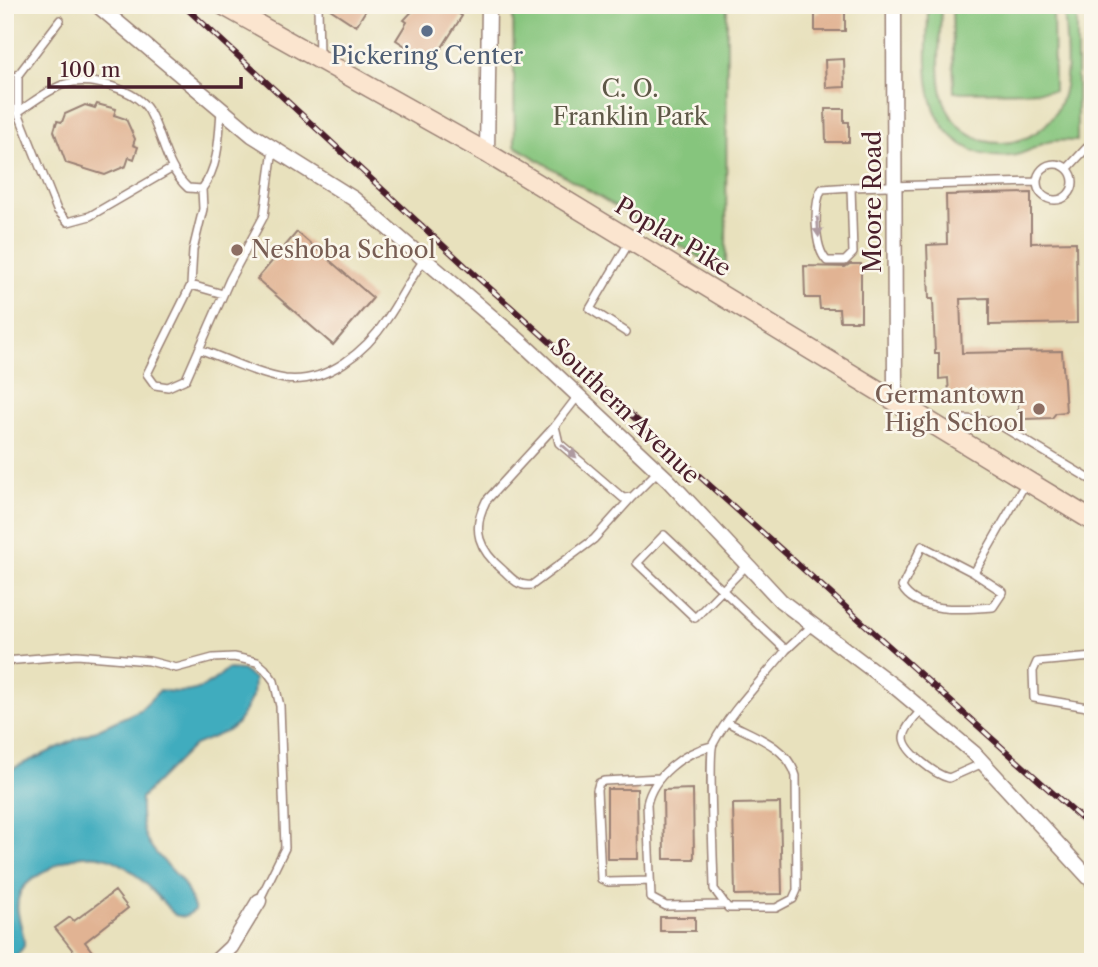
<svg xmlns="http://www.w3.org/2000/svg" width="1098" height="967" viewBox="0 0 1098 967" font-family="'Libre Caslon Text',serif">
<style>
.green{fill:#86c57d;stroke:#687254;stroke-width:2}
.water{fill:#40acbe;stroke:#456674;stroke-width:2}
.building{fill:#e1b393}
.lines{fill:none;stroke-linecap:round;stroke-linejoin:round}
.service-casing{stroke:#998074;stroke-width:10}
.minor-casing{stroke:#998074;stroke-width:17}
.secondary-casing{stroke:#998074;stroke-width:22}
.service{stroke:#fff;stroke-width:7}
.minor{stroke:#fff;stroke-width:14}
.secondary{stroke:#fbe5cf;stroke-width:19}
.rail-casing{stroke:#4a1f2b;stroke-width:6}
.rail{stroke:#fbf7ec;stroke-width:3.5;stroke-dasharray:10;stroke-linecap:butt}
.oneway{fill:#ae9aa0}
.service-dot{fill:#5c6f8a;stroke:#fbf7ec;stroke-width:2.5}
.education-dot{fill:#8d6e63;stroke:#fbf7ec;stroke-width:2.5}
.labels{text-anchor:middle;stroke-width:5;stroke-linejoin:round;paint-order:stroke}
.service-label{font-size:24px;fill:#4e5e75;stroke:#fbf7ec}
.park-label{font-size:24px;fill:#5f5948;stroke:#fbf7ec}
.street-label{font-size:24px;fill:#4a1f2b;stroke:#fbf7ec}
.education-label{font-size:24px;fill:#785e54;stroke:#fbf7ec;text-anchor:start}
</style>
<rect width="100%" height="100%" fill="#fbf7ec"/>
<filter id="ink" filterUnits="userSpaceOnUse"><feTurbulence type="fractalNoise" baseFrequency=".0143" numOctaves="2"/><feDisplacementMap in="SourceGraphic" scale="14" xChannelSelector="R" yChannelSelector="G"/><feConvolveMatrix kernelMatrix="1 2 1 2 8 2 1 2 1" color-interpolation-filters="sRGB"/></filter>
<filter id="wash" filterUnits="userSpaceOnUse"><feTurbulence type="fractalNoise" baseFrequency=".00686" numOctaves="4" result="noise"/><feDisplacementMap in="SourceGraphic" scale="28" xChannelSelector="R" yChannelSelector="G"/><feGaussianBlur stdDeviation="1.57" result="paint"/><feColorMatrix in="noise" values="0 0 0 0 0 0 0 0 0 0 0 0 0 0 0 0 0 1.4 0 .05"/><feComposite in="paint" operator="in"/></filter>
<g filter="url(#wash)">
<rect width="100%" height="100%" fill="#e8e1bd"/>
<path class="green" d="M513 5H727L726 273 515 146Z
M928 5H941C941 35 935 73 944 101 963 159 1041 155 1061 101 1071 77 1065 32 1064 5H1077V141C1067 141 1054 139 1045 143 1033 148 1023 155 1010 156 993 158 978 155 963 145 917 115 928 53 928 5Z
M952 5H1053L1054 91 954 92Z"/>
<path class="water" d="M227 669 242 670 254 679 253 695 238 723 228 731 194 745 141 798C139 845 152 847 180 879 187 887 191 900 195 910L184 917 175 915C137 875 108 833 49 869 39 875 25 882 20 893 12 912 25 928 24 946L16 957 5 956V772L140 710 160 690C189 696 205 690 227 669Z"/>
<g id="blocks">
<path class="building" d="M324 5H369L356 26Z
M418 5H444L462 16 432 63 396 40 407 22 404 20Z
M819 5H837V11H845V31H815V13H819Z
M844 59 845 87 826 88 825 60Z
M97 104 116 109 114 115 126 119 135 139 133 145 138 147 134 159 129 157 126 166 105 175 66 163 54 131 57 121 62 122 65 114 85 105 95 108Z
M825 109H844V122H849V142H826Z
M1031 193V243L1076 242 1077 323 989 325V298L960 299 962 353 1062 351 1066 412 1056 413 1052 418 1025 419 1018 414V392L949 394 948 378 939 379V353H935L933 299H929L927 245 947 244 946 195Z
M297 232 373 298 333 345 257 279Z
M850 264H861V321H840L839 309H820L819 298H805L804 266 845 267Z
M607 789H637L638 859H607Z
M693 789 694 859H664L663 790Z
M780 803 782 894 735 895 733 804Z
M115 891 128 908 85 942 100 962H82L55 928 70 917 74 921Z
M660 917H695V931H660Z"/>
</g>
</g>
<g filter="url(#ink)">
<use href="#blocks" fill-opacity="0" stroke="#998074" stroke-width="2"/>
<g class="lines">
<g class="service-casing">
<path id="service" d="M318 5 319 57
M18 112V75L60 20
M1037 182a18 18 0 1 1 36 0a18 18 0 1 1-36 0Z
M1068 168 1093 141
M171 169 90 216 68 222 57 210 18 112C32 103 49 89 65 84 90 76 136 89 149 111 164 138 165 167 188 188L202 189C219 166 219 138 221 110
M851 187 853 253 845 261H827C814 248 813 203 822 189L851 187 1036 182
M202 189 203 209 193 250 191 285 147 374 155 385 168 387 186 379 230 279 264 216 273 149
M191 285 223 294
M626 332 590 309 630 241
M199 349C227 359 256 374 285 379 327 384 366 351 387 319 401 299 409 280 424 260
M578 396 555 426 559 443 623 498 632 497 658 471
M555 426 486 501C471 530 479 550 503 570 512 579 519 587 532 585L594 539 632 497
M945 429 964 419 993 421 1093 481
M746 566 695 618 637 563 664 535 786 650 813 625
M974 573 922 546 902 587C916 614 967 609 993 607L1003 592 974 573 1025 484
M1093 657 1037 662 1033 671 1034 698 1093 708
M5 661 77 655 149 661 176 668 213 658 234 657 257 662 265 669 274 681 280 706 285 848 259 901
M922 709C916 717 904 728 904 738 905 752 936 775 949 778L983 763
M729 723C754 736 787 746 796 776L797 890 793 899 776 908H728L714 889C714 868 708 755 713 744 731 710 762 680 786 650
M712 746C684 752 653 776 647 804L651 898 666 906 723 905
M650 881 608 882 601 879 597 790 599 783 604 781 660 778"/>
</g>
<g class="minor-casing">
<path id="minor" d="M97 5 252 135 354 199 521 342 668 480 781 601 895 687 974 753 1093 882
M894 5 895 399
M487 153 489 5
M215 962 231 947 259 901"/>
</g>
<g class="secondary-casing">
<path id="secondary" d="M223 5 487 153 1093 521"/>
</g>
<use href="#service" class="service"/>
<use href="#minor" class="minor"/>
<use href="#secondary" class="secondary"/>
<g class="rail-casing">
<path id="rail" d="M183 5 474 274 1093 829"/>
</g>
<use href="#rail" class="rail"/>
</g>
<defs><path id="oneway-solid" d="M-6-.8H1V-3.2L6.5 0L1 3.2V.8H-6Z" transform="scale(1.75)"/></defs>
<g class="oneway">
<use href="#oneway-solid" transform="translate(818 227) rotate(86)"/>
<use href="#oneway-solid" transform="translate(569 451) rotate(41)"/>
</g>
</g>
<circle class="service-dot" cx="427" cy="31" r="7"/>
<g class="education-dot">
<circle cx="237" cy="250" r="7"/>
<circle cx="1039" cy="409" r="7"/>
</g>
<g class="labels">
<g class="service-label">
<text x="427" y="64">Pickering Center</text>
</g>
<g class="park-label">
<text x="630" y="97">C. O.<tspan x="630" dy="28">Franklin Park</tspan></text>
</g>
<g class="street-label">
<text transform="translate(873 202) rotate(-90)" y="8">Moore Road</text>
<text transform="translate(673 237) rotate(31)" y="8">Poplar Pike</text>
<text transform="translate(625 411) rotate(44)" y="8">Southern Avenue</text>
</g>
<g class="education-label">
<text x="251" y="258">Neshoba School</text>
<text x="1025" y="403" text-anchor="end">Germantown<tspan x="1025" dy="28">High School</tspan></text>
</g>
</g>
<rect width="1098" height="967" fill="none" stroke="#fbf7ec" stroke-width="28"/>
<path d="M49 77v10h192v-10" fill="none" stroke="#4a1f2b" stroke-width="3.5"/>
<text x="60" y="77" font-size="21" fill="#4a1f2b" stroke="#fbf7ec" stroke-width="5" paint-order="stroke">100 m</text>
</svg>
